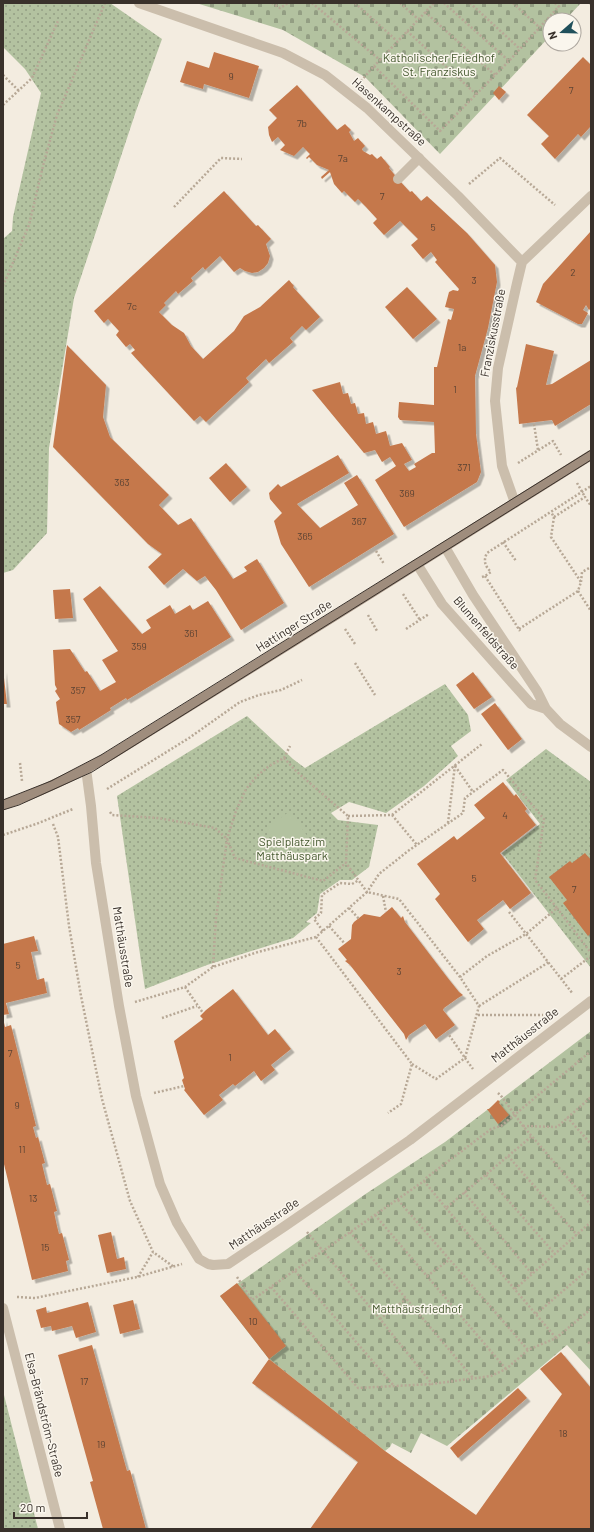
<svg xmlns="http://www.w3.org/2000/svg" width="594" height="1532" viewBox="0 0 594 1532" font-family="Barlow,sans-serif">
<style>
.grass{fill:url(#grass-dots)}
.cemetery{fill:url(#cemetery-stones)}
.garden{fill:#b3c2a0}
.building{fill:#c5784c;filter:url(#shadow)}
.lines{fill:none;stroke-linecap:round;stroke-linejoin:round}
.path{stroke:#b7a896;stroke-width:2.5;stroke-dasharray:2 2;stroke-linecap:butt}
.service{stroke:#cbbeac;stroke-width:10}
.minor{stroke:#cbbeac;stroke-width:10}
.tertiary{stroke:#cbbeac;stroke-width:10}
.secondary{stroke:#9f8d7d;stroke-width:10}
.tram{stroke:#39312b;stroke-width:1}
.labels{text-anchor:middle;stroke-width:3;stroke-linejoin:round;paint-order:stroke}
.number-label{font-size:10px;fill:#5c4333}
.park-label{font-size:12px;fill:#44582e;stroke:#faf6ed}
.street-label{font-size:12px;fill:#39312b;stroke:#faf6ed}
</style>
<defs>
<pattern id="grass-dots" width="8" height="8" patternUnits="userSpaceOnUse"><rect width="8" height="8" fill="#b3c2a0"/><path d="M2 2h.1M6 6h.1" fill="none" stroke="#939e83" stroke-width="1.8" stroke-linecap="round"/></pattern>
<pattern id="cemetery-stones" width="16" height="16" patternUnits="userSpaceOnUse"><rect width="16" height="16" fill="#b3c2a0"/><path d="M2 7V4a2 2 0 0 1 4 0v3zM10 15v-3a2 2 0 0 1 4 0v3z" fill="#939e83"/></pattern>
<filter id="shadow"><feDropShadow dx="3.5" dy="3.5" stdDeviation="0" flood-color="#0004"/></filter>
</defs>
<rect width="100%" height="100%" fill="#f3ece0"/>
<path class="grass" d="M3 3H110L162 39 136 111 74 298 49 448 47 533 13 570 3 573V239L12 231 13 217 41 93 25 69 3 47Z
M445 684 468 715 471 731 451 746 458 756 424 786 386 813 349 802 331 813 338 820 378 825 369 867 352 880H340L320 894 317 913 306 922 311 923 293 938 207 965 145 989 117 796 247 716 293 759 305 768Z
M546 749 591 782V968L502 853 540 824 506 780Z
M3 1391 38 1529H3Z"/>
<path class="cemetery" d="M196 3H581L565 20H550V36L440 154 365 77 283 30Z
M591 1031V1371L567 1345 447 1446 421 1433 411 1453 392 1443 390 1447 385 1451 269 1359 220 1296 367 1193 445 1142Z"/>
<path class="garden" d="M290 811 308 837 282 854 265 829Z"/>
<path class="building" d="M214 52 259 66 249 98 204 84 203 89 180 82 187 61 209 68Z
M583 57 591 65V126L581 137 578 134 555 159 541 144 549 136 527 115Z
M297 85 337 130 345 124 351 130 349 132 354 141 358 138 365 146 362 149 363 151 370 155 372 154 377 159 381 156 390 167 389 168 398 179 410 192 412 191 421 201 427 196 467 233 495 265 497 282 488 328 475 376 476 434 481 472 477 482 404 527 375 480 396 466 390 457 382 462 375 450 364 453 312 390 340 382 343 394 348 393 351 404 355 403 358 414 364 413 366 424 373 422 376 434 386 431 390 446 402 443 412 460 404 464 409 471 416 467 414 464 432 453H435L434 422 400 420 398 417 399 402 434 405V367H437L448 319 451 320 454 309 445 307 449 292 453 290 458 291 459 289 435 262 437 260 431 252 423 259 411 245 418 239 400 221 384 235 373 223 377 219 366 207 358 199 355 202 344 191 342 193 334 184 330 172 322 179 321 177 329 170 317 165 309 157 307 159 306 158 310 154 303 147 294 156 280 150 285 145 278 137 272 142 269 135 268 127 277 118 269 110Z
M499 86 506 92 499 100 493 93Z
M224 191 256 226 258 225 271 239 266 244 270 256 268 263 264 268 258 272 252 273 245 271 240 268 234 272 220 256 205 270 203 267 191 278 193 281 178 294 176 291 164 303 166 305 159 312 172 325 184 333 191 346 203 359 234 331 244 316 260 307 289 280 294 286 293 287 320 317 306 330 302 326 290 338 293 342 269 363 266 359 246 378 249 382 206 422 200 416 194 421 131 353 135 350 130 344 126 347 116 335 119 331 108 319 104 323 94 311Z
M591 231V308L589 310 586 305 583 310 588 313 582 324H578L536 302 543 284Z
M407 287 437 319 413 339 385 307Z
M526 344 554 351 546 385 552 384 591 360V404L555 426 552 420 519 424 516 388 517 387Z
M67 345 106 385 103 417 110 437 169 495 159 505 178 525 191 518 233 579 247 571 244 567 257 559 284 603 241 630 216 590 205 576 197 581 183 569 164 585 148 567 162 554 148 544 53 447Z
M338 455 349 473 297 504 320 528 358 505 344 483 357 475 394 534 309 587 281 544 274 521 282 513 270 499 269 493 278 484 281 487Z
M226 463 247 487 230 502 209 478Z
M100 586 142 634 151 628 146 620 170 605 175 614 190 605 193 610 208 601 231 637 127 700 126 698 110 708 111 710 79 730 78 728 71 732 59 724 56 702 60 699 55 691 57 689 55 685 53 650 70 649 85 672 87 671 100 691 116 682 102 660 118 651 83 599Z
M70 589 73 618 55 619 53 590Z
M3 669 7 704H3Z
M473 672 492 697 474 709 456 685Z
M495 703 522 739 508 750 481 714Z
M503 782 514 796 516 794 527 809 525 811 536 825 500 853 531 893 510 909 503 900 477 920 484 929 468 942 435 899 440 894 417 864 454 836 457 840 485 818 474 805Z
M585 853 591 860V933L588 936 563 903 567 900 549 877 570 861 572 863Z
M392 907 401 918 403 916 405 922 447 977 459 992 463 995 458 998 444 1008 443 1010 455 1025 436 1039 425 1024 409 1035 406 1040 404 1034 350 965 345 961 347 960 338 949 351 939 352 925 354 922 364 914 380 917Z
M34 936 38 951 31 952 37 980 44 978 47 993 6 1003 9 1014 3 1015V944Z
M233 989 268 1035 275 1029 291 1049 271 1065 275 1070 261 1081 254 1071 235 1086 233 1084 219 1095 223 1100 204 1115 184 1090 185 1089 182 1080 184 1078 174 1041 203 1019 200 1016 206 1010Z
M3 1018 5 1027 11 1025 36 1126 33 1127 36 1138 38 1137 45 1163 42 1164 47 1185 50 1184 57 1211 54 1212 57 1226 59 1234 62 1233 69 1260 66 1261 68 1271 32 1280 3 1160Z
M498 1100 500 1102 499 1103 509 1115 498 1124 487 1109H489Z
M111 1232 117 1259 124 1257 126 1269 107 1273 98 1235Z
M237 1283 286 1346 269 1359 220 1296Z
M133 1300 140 1329 120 1334 113 1305Z
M88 1302 96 1332 76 1338 72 1326 52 1331 51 1326 41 1328 36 1310 46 1307 47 1313Z
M92 1345 127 1471 130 1470 146 1529H103L90 1482 93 1481 58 1355Z
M561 1352 591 1388V1529H310L358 1462 252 1383 269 1359 385 1451 476 1515 562 1394 540 1369Z
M518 1388 527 1398 458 1458 450 1448Z"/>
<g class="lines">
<path class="path" d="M272 3 280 8 288 3
M312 3 380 60 374 66
M355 3 397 41
M400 3 418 19
M444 3 509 61
M470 3 520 49
M513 3 540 28
M555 3 559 7
M590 3 591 4
M425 12 495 75
M407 31 476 94
M380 60 434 3
M3 75 19 91
M361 81 374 66 440 131 509 61 562 3
M3 105 32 78 58 21
M469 184 500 158 555 205
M174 207 221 158 242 159
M3 286 29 225 43 166 57 115 105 3
M534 424 538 450
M518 463 553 441 561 455
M577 483 585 497
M554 517 585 497 591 506
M503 542 516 561
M376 551 384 564
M485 576 520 631
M482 577 485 576 491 572C485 566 483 561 487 553L591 486
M581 582 582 572 591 567
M578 591 591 611
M403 594 420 620
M368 615 377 631
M345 629 355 644
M406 629 429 614
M519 629 578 591 581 582 551 537 554 517 551 512
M355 663 375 695
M284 758 297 772 348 816 346 863 367 892 379 874 408 851 463 813 465 798 503 770 544 819 535 880 557 908 526 934 487 956 460 977
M20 763 22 781
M455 766 473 792
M107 789 189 738 240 702 259 695 281 690 302 680
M110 812 112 815 158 818 215 828 227 839 235 858 323 881 346 863
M392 815 417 845
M348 816 392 815 482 744
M448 823 455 765
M53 824 58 837 69 926 81 996 102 1099 130 1201 153 1252 174 1267
M3 835 36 824 73 809
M383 896 386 912
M349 908 359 919
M557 908 591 953
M509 912 573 994
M329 926 345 944
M323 931 314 919 321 913 322 895 340 883 352 884 359 880
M316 937 412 1064 401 1104 388 1113
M213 967 216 918 227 839 236 811 246 789 257 776 269 766 284 758 290 746
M561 979 591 956
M185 987 203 1013
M135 1002 185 987 213 967 258 952 316 937 367 892 399 899 460 977 479 1006 465 1058 447 1032
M479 1006 549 962
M478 1015H543
M162 1018 197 1006
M412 1064 436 1079 465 1058 473 1069
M154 1093 184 1086
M498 1093 502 1097 523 1126 591 1205
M567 1117 591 1144
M523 1126 557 1127 590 1098 591 1099
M508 1156 577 1235
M486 1175 555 1254
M424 1181 446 1208 532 1136
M464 1192 532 1274
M398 1200 528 1350
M446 1208 556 1338
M375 1215 506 1369
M307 1232 380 1319 432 1384 491 1376 506 1369 528 1350 556 1338 591 1309
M350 1232 473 1378
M295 1271 394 1386
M427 1276 449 1260
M138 1277 153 1252
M237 1277 252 1300 424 1181 426 1178 491 1129 501 1126 591 1051
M271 1287 358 1388 432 1384
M515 1289 591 1222
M17 1297 35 1298 137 1277 182 1264
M536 1314 591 1267
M380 1319 406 1299
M588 1342 591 1345"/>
<path class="service" d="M398 179 419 158"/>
<path class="minor" d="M139 3 283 53 325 75 367 108 458 196 522 262
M515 503 502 466 495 401 498 368 517 283 522 262 591 196
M445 547 473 595 537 691 546 709 560 724 591 747
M417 564 442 604 531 704 546 709
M86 769 91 806 96 863 119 1006 136 1096 160 1184 177 1223 199 1259 208 1264 213 1265 228 1264 285 1226 410 1140 591 1001"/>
<path class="tertiary" d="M3 1308 60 1529"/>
<path class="secondary" d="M3 805C41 792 76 775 111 755L336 615 591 455"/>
<path class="tram" d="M3 800 51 781 101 755 591 450
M3 810 19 805 92 772 591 460"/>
</g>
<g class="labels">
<g class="number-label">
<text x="231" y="80">9</text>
<text x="571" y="94">7</text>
<text x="302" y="127">7b</text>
<text x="343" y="162">7a</text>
<text x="382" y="200">7</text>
<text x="433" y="231">5</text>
<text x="573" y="276">2</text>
<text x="474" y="284">3</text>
<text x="132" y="310">7c</text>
<text x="462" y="351">1a</text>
<text x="455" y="393">1</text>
<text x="464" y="471">371</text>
<text x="122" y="486">363</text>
<text x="407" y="497">369</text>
<text x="359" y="525">367</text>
<text x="305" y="540">365</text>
<text x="191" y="637">361</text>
<text x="139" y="650">359</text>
<text x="78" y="694">357</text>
<text x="73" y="723">357</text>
<text x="505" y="819">4</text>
<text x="474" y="882">5</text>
<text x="574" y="893">7</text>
<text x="18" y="969">5</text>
<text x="399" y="975">3</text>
<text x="10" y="1057">7</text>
<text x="230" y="1061">1</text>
<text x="17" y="1109">9</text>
<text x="22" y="1153">11</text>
<text x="33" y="1202">13</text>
<text x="45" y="1251">15</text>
<text x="253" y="1325">10</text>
<text x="84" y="1385">17</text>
<text x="563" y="1437">18</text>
<text x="101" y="1448">19</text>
</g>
<g class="park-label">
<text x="439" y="62">Katholischer Friedhof<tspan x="439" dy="14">St. Franziskus</tspan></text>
<text x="292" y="846">Spielplatz im<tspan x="292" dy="14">Matthäuspark</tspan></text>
<text x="417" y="1313">Matthäusfriedhof</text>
</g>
<g class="street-label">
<text transform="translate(389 112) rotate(42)" y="4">Hasenkampstraße</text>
<text transform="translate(493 333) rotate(-79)" y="4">Franziskusstraße</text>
<text transform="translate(294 626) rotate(-32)" y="4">Hattinger Straße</text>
<text transform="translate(486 633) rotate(49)" y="4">Blumenfeldstraße</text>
<text transform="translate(123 947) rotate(81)" y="4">Matthäusstraße</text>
<text transform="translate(525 1035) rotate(-38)" y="4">Matthäusstraße</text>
<text transform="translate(264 1224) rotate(-34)" y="4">Matthäusstraße</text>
<text transform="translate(44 1415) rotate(76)" y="4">Elsa-Brändström-Straße</text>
</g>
</g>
<rect width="594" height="1532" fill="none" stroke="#39312b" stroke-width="8"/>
<g transform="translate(562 32) rotate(250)"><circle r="19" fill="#faf6ed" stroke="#ada79f"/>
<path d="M0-3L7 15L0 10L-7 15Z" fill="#20505b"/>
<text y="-6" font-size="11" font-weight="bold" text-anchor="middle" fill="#39312b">N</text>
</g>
<path d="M14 1512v6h73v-6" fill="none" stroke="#39312b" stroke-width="2"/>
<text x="20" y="1512" font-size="12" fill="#39312b" stroke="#faf6ed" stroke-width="3" paint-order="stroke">20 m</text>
</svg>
